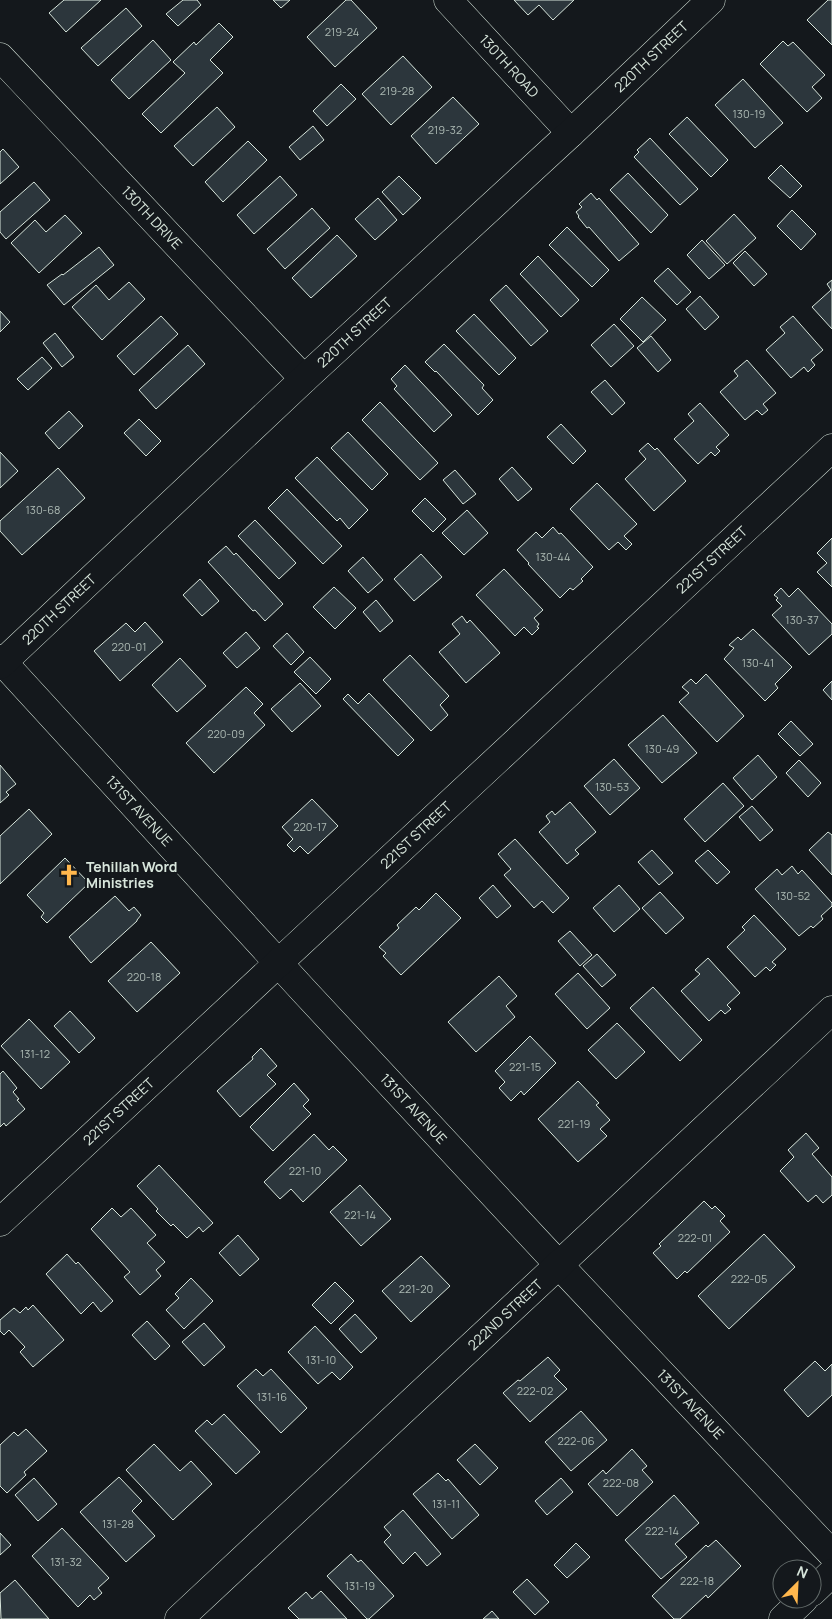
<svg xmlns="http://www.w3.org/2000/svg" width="832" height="1619" viewBox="0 0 832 1619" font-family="Manrope,sans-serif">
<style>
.building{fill:#2c363c;stroke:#d8e6dc}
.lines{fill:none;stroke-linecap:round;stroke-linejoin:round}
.minor-casing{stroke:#d8e6dc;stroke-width:29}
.minor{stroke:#14181c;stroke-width:28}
.labels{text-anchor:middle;stroke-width:4;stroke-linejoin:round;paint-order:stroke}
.number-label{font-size:11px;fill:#adbab4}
.street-label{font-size:14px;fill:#d8e6dc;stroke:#14181c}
.poi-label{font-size:14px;font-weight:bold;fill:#d8e6dc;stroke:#14181c;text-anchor:start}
</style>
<rect width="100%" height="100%" fill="#14181c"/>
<path class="building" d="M64 0H101L66 32 49 13Z
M183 0H197L201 5 178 26 166 14Z
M273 0H290L281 8Z
M346 0H351L377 28 335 67 307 37Z
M514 0H574L553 20 539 5 528 15Z
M828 0H832V45L807 20Z
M126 8 142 26 98 66 81 48Z
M219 23 233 37 210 60 223 73 161 133 142 114 185 73 173 62 194 42 196 45Z
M153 40 171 60 129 99 111 80Z
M783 41 788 46 793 42 825 75 812 87 822 98 807 112 760 64Z
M403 56 432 87 391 125 362 94Z
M743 79 783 123 755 148 715 105Z
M341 84 356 99 327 126 313 111Z
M453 97 479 124 436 164 411 136Z
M217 107 235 127 193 166 174 146Z
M687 117 728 160 711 177 669 134Z
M313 126 324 140 300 160 289 147Z
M650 138 698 189 680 205 634 157 639 152 637 150Z
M248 141 267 160 223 202 205 182Z
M3 149 19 167 0 184V152Z
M781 165 802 186 790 198 768 178Z
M628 173 668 215 651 233 610 190Z
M280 176 297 195 254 234 237 215Z
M399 176 421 198 403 215 382 192Z
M34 182 50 200 6 239 0 232V212Z
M591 193 597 200 599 198 639 244 619 261 589 227 587 228 578 217 579 216 576 212 582 207 579 204Z
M378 198 397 220 375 240 355 219Z
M312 208 330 228 285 269 267 249Z
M792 210 816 234 801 250 777 226Z
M734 214 756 238 727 264 706 241Z
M65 215 82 233 39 273 11 243 35 220 46 232Z
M567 227 609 270 592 287 549 245Z
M337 235 357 256 311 298 292 278Z
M702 240 725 265 709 279 687 255Z
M99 247 114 265 64 305 47 285 62 274 63 275Z
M745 251 767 274 754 286 733 263Z
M538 256 579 300 561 317 520 274Z
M668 268 691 292 677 305 654 281Z
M832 280V329L812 307 831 290 827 284Z
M129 282 145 299 102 340 72 307 96 285 109 300Z
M506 285 548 331 531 346 490 300Z
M700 296 719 317 705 330 686 309Z
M642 297 666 320 643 342 620 319Z
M0 311 10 322 0 332Z
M474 314 516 358 499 375 456 331Z
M161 316 178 334 134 375 117 356Z
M793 316 823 350 811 360 815 365 808 372 804 367 791 378 766 350 785 333 780 327Z
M614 324 634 346 611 367 591 345Z
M55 333 74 357 62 367 43 343Z
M651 336 671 360 658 372 637 348Z
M444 344 484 385 482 388 493 400 478 415 436 371 435 372 425 362Z
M188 345 205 364 156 409 139 390Z
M42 357 52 368 28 390 17 379Z
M747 360 776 393 763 404 768 410 762 415 757 410 745 420 720 392 738 376 734 371Z
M405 365 452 415 434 432 394 389 397 386 391 379Z
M605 380 625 403 612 415 591 392Z
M380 402 438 463 420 480 362 420Z
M700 403 729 435 716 447 720 451 715 456 711 452 698 464 674 439 694 421 688 414Z
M69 411 83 426 59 449 45 433Z
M139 419 161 441 146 456 124 433Z
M561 424 586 451 573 464 547 437Z
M348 432 388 474 372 490 331 448Z
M648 443 655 450 657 448 686 481 654 511 625 479 646 459 639 451Z
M0 452 18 471 0 488Z
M317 457 368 510 349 529 340 518 337 521 295 478Z
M512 467 532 489 518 501 499 479Z
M58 468 85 498 22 555 0 531V521Z
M455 470 476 494 463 504 443 480Z
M597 483 637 524 624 536 632 544 626 550 618 542 609 550 570 509Z
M287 489 342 546 323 564 268 508Z
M425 498 446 519 433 532 412 511Z
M467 510 488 533 464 555 442 533Z
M255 520 296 563 279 579 238 536Z
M553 527 559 534 561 533 593 567 581 579 583 581 573 590 570 588 560 598 528 564 529 563 517 550 536 532 542 538Z
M832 538V587L817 572 827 563 817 553Z
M226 546 234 555 236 553 283 604 265 621 255 610 253 611 208 562Z
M421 554 442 577 414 601 394 579Z
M363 557 383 580 368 593 348 571Z
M504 569 543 610 534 618 539 624 537 627 539 628 532 635 524 627 515 636 476 595Z
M200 579 219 601 202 616 183 595Z
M334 587 356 608 335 629 313 607Z
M781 588 789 597 798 588 832 624V634L809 655 772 615 782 606 776 600 778 598 774 595Z
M376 600 393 621 380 632 363 612Z
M462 616 467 623 470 620 500 653 466 683 439 652 460 634 452 624Z
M145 622 163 642 120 681 94 651 126 623 135 632Z
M753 629 792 667 775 684 778 688 765 701 724 659 734 648 729 645 738 637 741 640Z
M246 632 260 648 237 668 223 653Z
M287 633 304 652 291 665 273 646Z
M410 655 449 696 440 705 448 715 431 731 383 680Z
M310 657 331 679 316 694 294 672Z
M180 658 206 686 177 712 152 685Z
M706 674 744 716 717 742 679 702 689 693 682 687 691 679 696 684Z
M832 681V700L823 690Z
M300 683 321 706 292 732 271 709Z
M246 687 263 704 254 713 265 725 214 773 186 743Z
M369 693 414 740 398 756 343 699 348 694 358 704Z
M663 715 697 753 662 783 628 745Z
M791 721 813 744 800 756 778 734Z
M758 755 777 777 752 800 733 778Z
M614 759 640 788 610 815 584 786Z
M799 760 821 783 808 797 786 773Z
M0 765 16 784 6 792 9 795 0 803Z
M723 783 744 806 705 842 684 819Z
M312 799 338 826 308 854 300 846 294 852 287 845 293 839 282 827Z
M570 802 596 832 575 850 579 854 567 864 539 832 550 822 546 816 552 811 555 815Z
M752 806 773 830 760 841 739 817Z
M29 809 52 834 0 884V836Z
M828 832 832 835V875L809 850Z
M515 839 569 898 553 913 542 901 534 908 504 875 511 869 498 854Z
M652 850 673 873 659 885 638 862Z
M708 850 730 872 717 884 695 861Z
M65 858 89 883 47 923 41 917 44 913 27 895Z
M792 866 798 874 802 870 832 903V906L821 916 823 919 813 928 811 926 799 936 755 889 777 869 782 875Z
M493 885 511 906 497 918 479 898Z
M619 885 640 909 614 932 593 908Z
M660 892 684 918 666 934 642 908Z
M436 893 461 918 401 975 383 956 386 953 379 947 399 928 397 925 416 907 419 910Z
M115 896 129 911 134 907 141 915 137 920V921L91 963 69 937Z
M754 915 786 949 772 962 776 965 770 971 766 967 755 977 727 947 745 930 742 927Z
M570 931 592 955 580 966 558 941Z
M151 942 180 973 137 1012 108 981Z
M597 954 616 975 602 987 583 966Z
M708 958 740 993 727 1005 731 1009 725 1014 721 1010 709 1021 681 991 700 974 695 970Z
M578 973 610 1008 587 1029 555 994Z
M499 976 517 996 506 1006 515 1017 476 1052 448 1022Z
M653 987 702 1040 680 1061 630 1008Z
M70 1011 95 1038 79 1053 54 1026Z
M29 1019 70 1062 41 1089 1 1046Z
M617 1023 645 1052 616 1079 588 1050Z
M530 1036 556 1063 524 1095 521 1091 511 1101 499 1088 505 1082 495 1071Z
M261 1048 277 1066 267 1075 276 1084 240 1117 217 1091 253 1059 252 1057Z
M3 1071 17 1088 13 1092 19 1099 17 1100 25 1109 6 1126 4 1123 0 1127V1074Z
M578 1081 599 1103 596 1105 610 1120 600 1129 607 1136 578 1162 538 1119Z
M294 1083 309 1100 303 1106 311 1114 273 1151 250 1127Z
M806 1133 819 1148 812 1154 832 1177V1195L823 1203 816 1195 808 1202 780 1171 794 1157 788 1150Z
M314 1134 329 1150 333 1146 347 1160 303 1202 291 1189 280 1199 264 1182Z
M159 1165 213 1223 203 1232 199 1227 187 1238 173 1224 171 1226 156 1211 158 1209 137 1186Z
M360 1185 391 1219 361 1246 330 1212Z
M704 1201 712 1209 715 1206 725 1216 720 1221 730 1232 687 1273 685 1271 677 1279 653 1253 661 1246 659 1244Z
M112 1208 121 1217 131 1208 156 1235 147 1243 165 1262 156 1270 161 1276 140 1295 124 1277 130 1272 91 1229Z
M764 1234 795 1267 729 1329 698 1296Z
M238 1235 259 1259 240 1276 219 1253Z
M67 1254 76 1264 78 1262 113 1301 101 1312 93 1302 81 1314 46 1274Z
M421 1256 450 1286 411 1322 382 1291Z
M191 1278 213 1301 184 1329 166 1310 179 1298 175 1294Z
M335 1282 354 1301 331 1324 312 1305Z
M33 1305 64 1340 33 1367 20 1352 25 1347 9 1330 4 1335 0 1331V1320L14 1308 20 1313 26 1307 28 1310Z
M355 1314 377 1338 361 1353 339 1329Z
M147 1321 170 1346 155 1360 132 1335Z
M204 1323 225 1347 204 1366 182 1342Z
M315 1326 353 1367 340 1380 332 1372 318 1384 288 1352Z
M548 1357 560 1370 554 1376 567 1389 530 1422 503 1393 518 1380 520 1381Z
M815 1361 825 1371 832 1364V1395L808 1417 784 1390Z
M256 1369 263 1376 271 1369 307 1408 281 1433 237 1386Z
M581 1411 607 1440 571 1471 545 1442Z
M224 1414 260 1452 236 1474 195 1431 207 1420 212 1425Z
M26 1429 47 1451 24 1472 26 1475 7 1493 0 1486V1445L14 1432 18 1436Z
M154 1444 180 1471 191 1461 212 1484 173 1520 126 1470Z
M475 1444 498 1468 480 1485 457 1460Z
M632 1449 647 1466 642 1470 653 1482 617 1516 588 1484 603 1470 606 1474Z
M438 1473 446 1481 448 1479 479 1515 452 1539 413 1494Z
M119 1477 142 1501 132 1511 155 1536 126 1562 80 1512Z
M34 1478 57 1504 38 1521 15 1495Z
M561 1478 573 1492 547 1515 535 1501Z
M674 1495 699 1523 675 1544 687 1557 661 1579 625 1540Z
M403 1510 441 1554 427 1566 415 1552 403 1564 384 1542 391 1535 384 1527Z
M62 1528 109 1578 98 1588 102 1593 94 1600 90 1595 78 1607 32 1556Z
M0 1533 11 1545 0 1555Z
M716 1540 741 1566 708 1598 706 1595 680 1619H674L652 1596 706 1545 708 1547Z
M576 1543 590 1557 567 1578 554 1565Z
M351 1554 358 1562 361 1560 394 1596 369 1619H367L327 1576Z
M527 1579 549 1602 535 1615 513 1592Z
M15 1580 49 1619H1L0 1593Z
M321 1591 347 1619H299L288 1608 306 1592 312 1599Z
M492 1611 499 1619H483Z"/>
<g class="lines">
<g class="minor-casing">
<g id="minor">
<path id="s1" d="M448 0 571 133"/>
<path id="s2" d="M0 57 304 379"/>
<path id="s3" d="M0 659 304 991 559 1265 832 1554"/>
<path id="s4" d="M0 665 304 379 571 133 711 0"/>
<path id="s5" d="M0 1222 832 448"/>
<path d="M812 1592 832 1573"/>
<path id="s6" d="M179 1619 832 1010"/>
<path d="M783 1619 804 1599"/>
</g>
</g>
<use href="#minor" class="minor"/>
</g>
<defs>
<g id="church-bare" transform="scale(1.725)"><path d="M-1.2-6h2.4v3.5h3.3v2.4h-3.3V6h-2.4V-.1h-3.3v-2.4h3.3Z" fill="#ffb74d" stroke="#14181c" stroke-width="2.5" paint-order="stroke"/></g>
</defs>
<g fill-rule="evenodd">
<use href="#church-bare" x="69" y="875"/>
</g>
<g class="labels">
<g class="number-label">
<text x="342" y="36">219-24</text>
<text x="397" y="95">219-28</text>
<text x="749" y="118">130-19</text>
<text x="445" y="134">219-32</text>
<text x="43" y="514">130-68</text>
<text x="553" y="561">130-44</text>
<text x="802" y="624">130-37</text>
<text x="129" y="651">220-01</text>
<text x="758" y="667">130-41</text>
<text x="226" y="738">220-09</text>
<text x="662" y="753">130-49</text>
<text x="612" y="791">130-53</text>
<text x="310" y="831">220-17</text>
<text x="793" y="900">130-52</text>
<text x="144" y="981">220-18</text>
<text x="35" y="1058">131-12</text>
<text x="525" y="1071">221-15</text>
<text x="574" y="1128">221-19</text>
<text x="305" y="1175">221-10</text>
<text x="360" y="1219">221-14</text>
<text x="695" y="1242">222-01</text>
<text x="749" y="1283">222-05</text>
<text x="416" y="1293">221-20</text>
<text x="321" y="1364">131-10</text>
<text x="535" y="1395">222-02</text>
<text x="272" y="1401">131-16</text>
<text x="576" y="1445">222-06</text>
<text x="621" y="1487">222-08</text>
<text x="446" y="1508">131-11</text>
<text x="118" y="1528">131-28</text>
<text x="662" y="1535">222-14</text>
<text x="66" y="1566">131-32</text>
<text x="697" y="1585">222-18</text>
<text x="360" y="1590">131-19</text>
</g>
<g class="street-label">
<text dy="5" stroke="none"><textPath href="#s4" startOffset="891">220TH STREET</textPath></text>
<text dy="5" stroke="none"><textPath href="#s1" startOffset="90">130TH ROAD</textPath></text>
<text dy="5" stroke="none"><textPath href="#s2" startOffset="221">130TH DRIVE</textPath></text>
<text dy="5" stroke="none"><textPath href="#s4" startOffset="486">220TH STREET</textPath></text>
<text dy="5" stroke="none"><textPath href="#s5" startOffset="972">221ST STREET</textPath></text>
<text dy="5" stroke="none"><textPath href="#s4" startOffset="81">220TH STREET</textPath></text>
<text dy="5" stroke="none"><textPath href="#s3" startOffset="206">131ST AVENUE</textPath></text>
<text dy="5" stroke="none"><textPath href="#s5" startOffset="568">221ST STREET</textPath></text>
<text dy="5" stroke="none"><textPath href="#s3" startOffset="611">131ST AVENUE</textPath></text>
<text dy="5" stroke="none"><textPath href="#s5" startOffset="162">221ST STREET</textPath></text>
<text dy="5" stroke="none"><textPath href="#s6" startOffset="446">222ND STREET</textPath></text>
<text dy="5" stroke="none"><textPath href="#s3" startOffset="1016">131ST AVENUE</textPath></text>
</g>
<g class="poi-label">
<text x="86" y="872">Tehillah Word<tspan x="86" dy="16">Ministries</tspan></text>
</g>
</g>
<g transform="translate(797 1584) rotate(24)"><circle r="24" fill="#14181c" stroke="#626a69"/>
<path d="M0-4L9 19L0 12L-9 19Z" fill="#ffb74d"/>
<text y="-8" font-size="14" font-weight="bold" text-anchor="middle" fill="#d8e6dc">N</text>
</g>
</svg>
